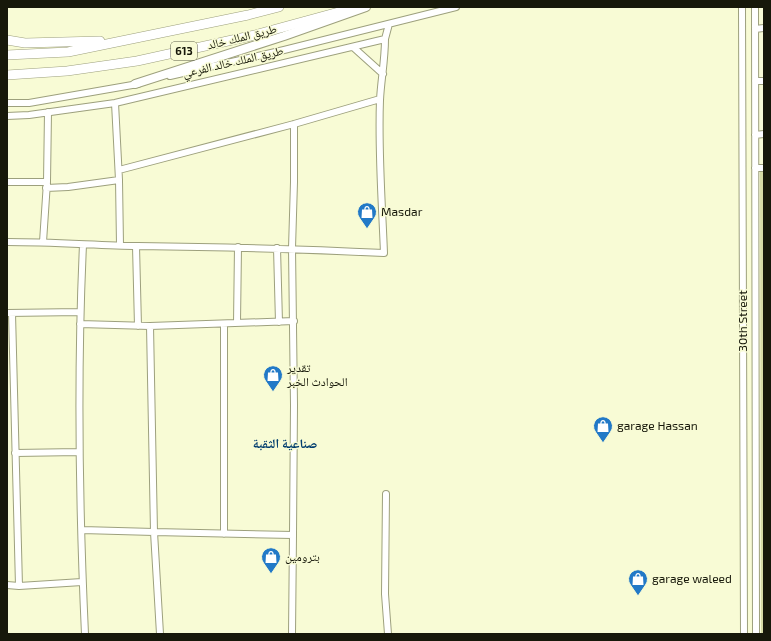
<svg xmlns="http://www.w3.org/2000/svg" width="771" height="641" viewBox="0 0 771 641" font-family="'Exo 2','Noto Naskh Arabic',sans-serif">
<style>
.green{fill:#d6daa5}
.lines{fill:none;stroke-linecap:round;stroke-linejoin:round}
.minor-casing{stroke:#9da07d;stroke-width:8}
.major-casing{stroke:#9da07d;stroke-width:10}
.highway-casing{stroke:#9da07d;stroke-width:10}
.minor{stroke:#fff;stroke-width:6}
.major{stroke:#fff;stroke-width:8}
.highway{stroke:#fff;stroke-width:9}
.labels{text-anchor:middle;stroke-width:3;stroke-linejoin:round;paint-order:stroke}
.shield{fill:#f8fbd5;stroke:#5a5c47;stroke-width:1}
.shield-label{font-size:11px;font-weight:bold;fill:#17180a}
.street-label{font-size:12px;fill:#17180a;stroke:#f8fbd5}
.poi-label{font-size:12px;fill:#17180a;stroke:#f8fbd5;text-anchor:start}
.neighbourhood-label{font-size:13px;font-weight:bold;fill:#023d6e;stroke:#f8fbd5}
</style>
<rect width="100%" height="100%" fill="#f8fbd5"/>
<path class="green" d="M760 171H764V634H761Z"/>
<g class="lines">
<g class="minor-casing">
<path id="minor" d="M742 7 744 634
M755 7 756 634
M755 29 764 28
M385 39 389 24
M353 47 383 74
M170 76 284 50 456 7
M755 81H764
M7 103H29L138 84
M115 103 119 180 120 245
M7 116 29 115 115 103 385 39C385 60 381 80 380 100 378 151 382 202 384 253 302 249 220 247 138 246 94 245 51 242 7 242
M755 135 764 134
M755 168H764
M119 170 294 124 380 99
M7 182H47
M46 188 68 187 119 180
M43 242 47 182 48 112
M83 245C77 374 79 504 85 634
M136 246 138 326
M277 248 279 322
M7 313 80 312
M12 313 19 586
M237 323 238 247
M80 324 150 326 294 321
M224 324V534
M15 453 79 452
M386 494 385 594 388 634
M82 530 154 532 150 326
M293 535 294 405 292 248 294 182V124
M7 585 19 586 82 582
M160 634 154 532 293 535 292 634"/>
</g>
<g class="major-casing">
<path id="major" d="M135 84 284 36 366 7"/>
</g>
<g class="highway-casing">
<path id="highway" d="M7 40 25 43 100 41
M7 55 68 52 248 15 279 7
M7 75 67 71 137 61 255 35 357 7"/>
</g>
<use href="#minor" class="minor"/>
<use href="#major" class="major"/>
<use href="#highway" class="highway"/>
</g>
<defs>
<g id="shop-pin" transform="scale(1)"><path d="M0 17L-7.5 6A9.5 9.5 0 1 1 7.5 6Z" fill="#2279c7" stroke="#f8fbd5"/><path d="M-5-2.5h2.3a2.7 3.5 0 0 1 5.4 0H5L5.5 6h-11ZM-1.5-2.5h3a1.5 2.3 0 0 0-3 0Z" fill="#fff"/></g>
</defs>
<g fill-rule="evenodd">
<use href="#shop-pin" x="367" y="212"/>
<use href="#shop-pin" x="273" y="375"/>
<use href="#shop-pin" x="603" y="426"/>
<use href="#shop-pin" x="271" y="557"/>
<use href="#shop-pin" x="638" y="579"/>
</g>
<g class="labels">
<rect class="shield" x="171" y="42" width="26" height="18" rx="3"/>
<g class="shield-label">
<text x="184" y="55">613</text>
</g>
<g class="street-label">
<text transform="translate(242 37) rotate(-14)" y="4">طريق الملك خالد</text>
<text transform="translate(233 62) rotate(-13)" y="4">طريق الملك خالد الفرعي</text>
<text transform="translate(743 321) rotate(-90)" y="4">30th Street</text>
</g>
<g class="poi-label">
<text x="381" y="216">Masdar</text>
<text x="287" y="372">تقدير<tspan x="287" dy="14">الحوادث الخبر</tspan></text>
<text x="617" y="430">garage Hassan</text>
<text x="285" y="561">بترومين</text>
<text x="652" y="583">garage waleed</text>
</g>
<g class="neighbourhood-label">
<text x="285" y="448">صناعية الثقبة</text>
</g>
</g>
<rect width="771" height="641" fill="none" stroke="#17180a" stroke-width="16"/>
</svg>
